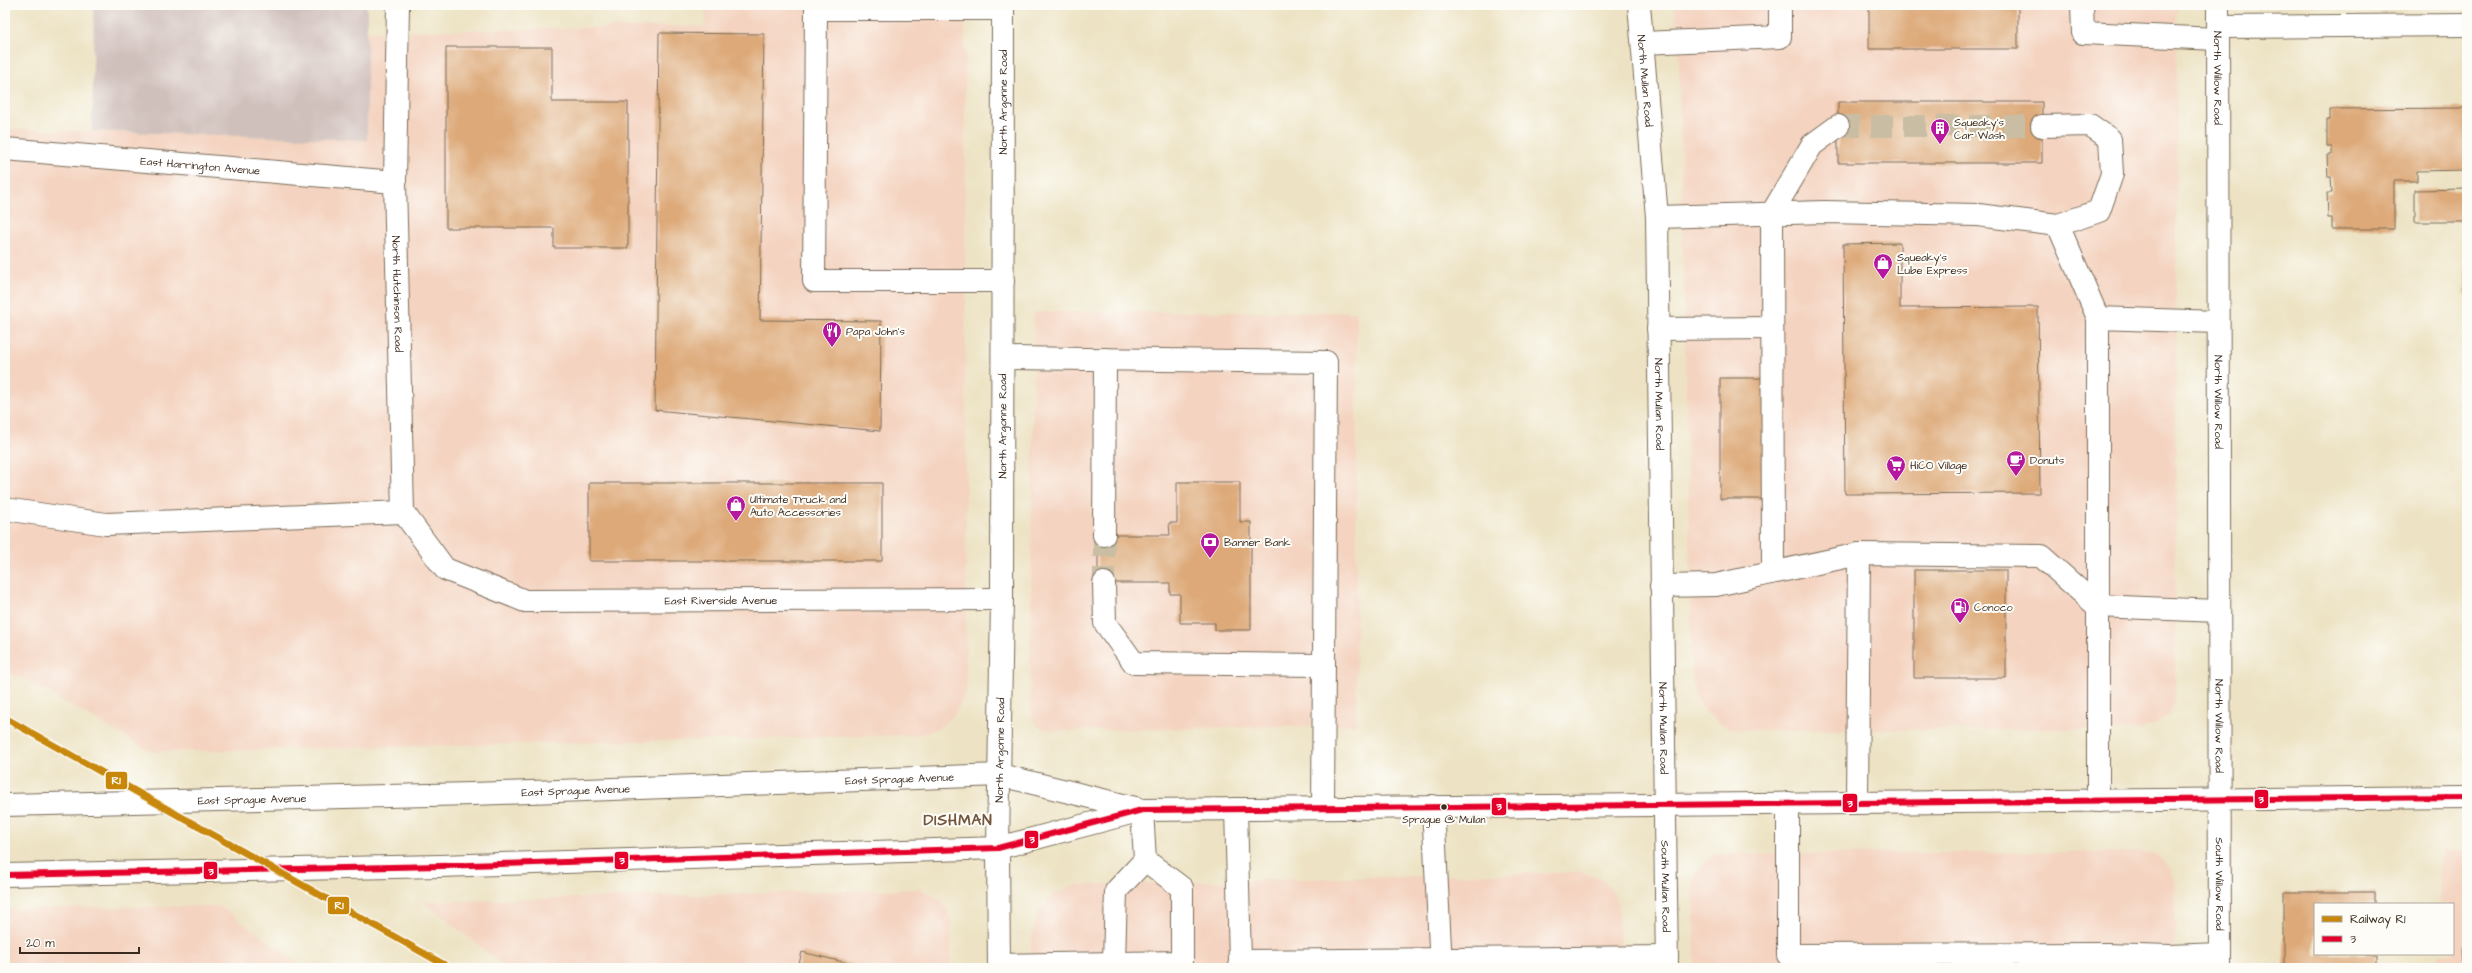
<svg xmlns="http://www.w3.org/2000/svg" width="2472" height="973" viewBox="0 0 2472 973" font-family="'Architects Daughter',sans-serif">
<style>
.built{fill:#f4d3c0}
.industrial{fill:#d0c0bc}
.building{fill:#dda978}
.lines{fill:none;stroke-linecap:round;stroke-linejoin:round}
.minor-tunnel{stroke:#c9bea3;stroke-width:22;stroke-dasharray:22 11;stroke-linecap:butt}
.minor-casing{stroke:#796b58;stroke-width:24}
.major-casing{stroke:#796b58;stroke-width:24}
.minor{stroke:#fff;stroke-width:22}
.major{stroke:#fff;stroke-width:22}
.bus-1-casing{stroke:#fdfcf7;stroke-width:9}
.bus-1{stroke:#e4002b;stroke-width:6}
.rail-1-casing{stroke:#fdfcf7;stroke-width:10}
.rail-1{stroke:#c88708;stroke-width:7}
.bus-dot{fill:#3b2a1e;stroke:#fdfcf7;stroke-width:1.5}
.labels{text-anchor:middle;stroke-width:4;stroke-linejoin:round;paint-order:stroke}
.bus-label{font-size:10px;fill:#3b2a1e;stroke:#fdfcf7}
.street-label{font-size:11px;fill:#3b2a1e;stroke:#fdfcf7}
.poi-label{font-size:11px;fill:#3b2a1e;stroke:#fdfcf7;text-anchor:start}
.district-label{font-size:15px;font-weight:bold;letter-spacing:1px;fill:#74563e;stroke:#fdfcf7}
.line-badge{stroke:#fdfcf7;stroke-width:1.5}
.badge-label{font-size:11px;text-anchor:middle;font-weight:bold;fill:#fff}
</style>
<rect width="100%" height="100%" fill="#fdfcf7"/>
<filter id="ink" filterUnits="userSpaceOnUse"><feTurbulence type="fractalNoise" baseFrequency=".025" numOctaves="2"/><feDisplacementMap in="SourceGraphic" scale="8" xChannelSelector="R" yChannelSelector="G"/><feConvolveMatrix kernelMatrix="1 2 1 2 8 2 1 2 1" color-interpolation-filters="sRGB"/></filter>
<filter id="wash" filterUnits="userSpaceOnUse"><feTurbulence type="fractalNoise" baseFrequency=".012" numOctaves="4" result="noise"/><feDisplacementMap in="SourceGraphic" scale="16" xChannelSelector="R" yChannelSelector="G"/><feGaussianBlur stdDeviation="0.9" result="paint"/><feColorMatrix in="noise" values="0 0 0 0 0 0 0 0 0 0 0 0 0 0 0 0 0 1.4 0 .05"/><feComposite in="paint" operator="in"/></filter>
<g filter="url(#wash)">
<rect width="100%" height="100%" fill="#ede3c4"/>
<path class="built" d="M706 5H965L966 692 955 714 938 729 917 735 152 752 35 685 5 671V129L367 140V32L705 26Z
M1674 5H2177L2175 701 2167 716 2155 725 2139 729 1736 730 1720 724 1705 711 1696 697 1692 678 1679 62Z
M1034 312H1357L1356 725 1054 731 1040 728 1033 720 1030 708Z
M2441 850H2467V968H2438L2439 954H2453V904H2440Z
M2142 852 2157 856 2169 868 2175 882V968H1695L1693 889 1695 875 1703 864 1715 854Z
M1579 872 1599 877 1612 891 1619 907 1620 968H1031V942L1038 912 1054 894 1075 885Z
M920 889 942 900 951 920V968H506L425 902Z
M220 906 304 968H5V909Z"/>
<path class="industrial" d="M94 5H367V140L92 131Z"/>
<g id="blocks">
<path class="building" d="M1869 5H2018V49H1869Z
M659 33 764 34 760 320 881 321 880 431 655 410Z
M446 47H552V102H628V248H554V228H446Z
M1838 102H2042V163H1838Z
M2467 108V170L2417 171V181H2394V229H2332V218H2328L2327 193H2332L2331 177H2328L2327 155H2332V147H2327V120H2330V109Z
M2467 189V222H2415V190Z
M1900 243V308L2038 307 2040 493 1845 494 1843 244Z
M2464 261H2467V294H2464Z
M1720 378H1768V499H1720Z
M1177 482H1240V522H1251V630H1215V623H1180V594H1170V583H1098V535H1170L1169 523H1177Z
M589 483H882V561H589Z
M1914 570H2006V678H1914Z
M2284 892H2375V904H2315V954H2376V968H2284Z
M2464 945H2467V968H2465Z
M802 952 864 967 863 968H798Z"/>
</g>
</g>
<g filter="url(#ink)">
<use href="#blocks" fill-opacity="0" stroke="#796b58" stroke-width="1"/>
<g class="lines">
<path class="minor-tunnel" d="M1838 126H2042
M1104 535V583"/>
<g class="minor-casing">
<g id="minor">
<path id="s1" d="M398 5 395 182 403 512 445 569 525 601 1002 599"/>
<path d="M2082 5 2083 33 2218 39"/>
<path id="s2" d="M2218 5 2220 968"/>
<path d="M1003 9H816L814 281H1003"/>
<path d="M2218 27 2467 25"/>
<path d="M1643 43 1780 37V5"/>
<path id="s3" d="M5 149 395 182"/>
<path d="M1657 217 1824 212 1978 215 2058 225 2099 211 2112 174 2110 139 2090 125 2042 126"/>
<path d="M2058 225 2098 318"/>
<path d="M1658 329 1772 328"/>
<path d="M1003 358 1326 362 1323 808"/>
<path d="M5 509 106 524 403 512"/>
<path d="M1104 535 1105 359"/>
<path d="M1773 572 1772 213 1812 145 1838 126"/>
<path d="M1104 583 1105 623 1134 663 1324 665"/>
<path d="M1661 586 1716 585 1859 554 2041 556 2097 606 2218 611"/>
<path d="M2098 801V318L2218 322"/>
<path d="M1857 802 1859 554"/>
<path d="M1788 803V955L2106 954"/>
<path d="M1433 806 1441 968"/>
<path d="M1236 809 1240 961 1667 957"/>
<path d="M1114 962 1116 891 1145 860 1142 810"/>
<path d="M999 965 1054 964"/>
<path d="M1054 968V964L1182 962V888L1145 860"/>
<path d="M2106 968V954L2170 956 2219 954"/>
</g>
</g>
<g class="major-casing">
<g id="major">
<path id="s4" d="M1639 5 1657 217 1667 968"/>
<path id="s5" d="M5 805 472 794 1000 775 1139 809"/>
<path d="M5 875 440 866 998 848 1142 810 2467 797"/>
<path id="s6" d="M999 968 998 848 1002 599 1003 5"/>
</g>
</g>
<use href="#minor" class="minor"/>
<use href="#major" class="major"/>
<g class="bus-1-casing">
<path id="bus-1" d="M5 875 440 866 998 848 1142 810 2467 797"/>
</g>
<use href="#bus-1" class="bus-1"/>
<g class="rail-1-casing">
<path id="rail-1" d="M5 718 450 968"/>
</g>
<use href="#rail-1" class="rail-1"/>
</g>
</g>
<defs>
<g id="building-pin" transform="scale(1)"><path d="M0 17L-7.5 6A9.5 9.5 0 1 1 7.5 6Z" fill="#b5179e" stroke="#fdfcf7"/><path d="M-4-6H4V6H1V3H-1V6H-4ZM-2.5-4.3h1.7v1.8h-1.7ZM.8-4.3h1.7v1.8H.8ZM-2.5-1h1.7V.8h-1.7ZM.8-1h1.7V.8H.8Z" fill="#fff"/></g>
<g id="shop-pin" transform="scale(1)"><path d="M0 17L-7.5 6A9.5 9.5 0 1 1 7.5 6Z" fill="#b5179e" stroke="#fdfcf7"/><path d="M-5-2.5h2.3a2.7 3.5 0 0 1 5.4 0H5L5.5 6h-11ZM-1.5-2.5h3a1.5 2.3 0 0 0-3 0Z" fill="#fff"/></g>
<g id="restaurant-pin" transform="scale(1)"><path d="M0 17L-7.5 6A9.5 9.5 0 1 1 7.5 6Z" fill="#b5179e" stroke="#fdfcf7"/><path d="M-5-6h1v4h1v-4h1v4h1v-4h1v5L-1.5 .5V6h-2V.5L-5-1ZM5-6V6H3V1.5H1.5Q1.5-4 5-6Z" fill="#fff"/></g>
<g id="cafe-pin" transform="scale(1)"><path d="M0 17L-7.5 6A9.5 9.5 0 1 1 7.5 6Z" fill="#b5179e" stroke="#fdfcf7"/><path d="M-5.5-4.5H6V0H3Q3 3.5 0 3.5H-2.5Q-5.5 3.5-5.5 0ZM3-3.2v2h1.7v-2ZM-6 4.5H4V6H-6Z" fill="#fff"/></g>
<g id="supermarket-pin" transform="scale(1)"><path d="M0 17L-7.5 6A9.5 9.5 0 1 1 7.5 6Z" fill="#b5179e" stroke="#fdfcf7"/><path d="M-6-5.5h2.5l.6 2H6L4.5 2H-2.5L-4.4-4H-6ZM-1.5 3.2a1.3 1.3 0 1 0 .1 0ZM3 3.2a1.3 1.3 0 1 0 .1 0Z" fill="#fff"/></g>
<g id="bank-pin" transform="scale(1)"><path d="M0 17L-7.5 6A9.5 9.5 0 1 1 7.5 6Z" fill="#b5179e" stroke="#fdfcf7"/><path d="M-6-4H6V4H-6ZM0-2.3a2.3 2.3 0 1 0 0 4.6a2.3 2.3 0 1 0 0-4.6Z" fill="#fff"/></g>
<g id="fuel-pin" transform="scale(1)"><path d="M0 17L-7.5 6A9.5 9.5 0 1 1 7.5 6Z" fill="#b5179e" stroke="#fdfcf7"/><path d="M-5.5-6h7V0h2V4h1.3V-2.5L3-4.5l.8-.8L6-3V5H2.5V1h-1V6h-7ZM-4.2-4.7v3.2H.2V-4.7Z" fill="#fff"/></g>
</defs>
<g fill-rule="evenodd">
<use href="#building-pin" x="1940" y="128"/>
<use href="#shop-pin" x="1883" y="263"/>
<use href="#restaurant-pin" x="832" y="331"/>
<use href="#cafe-pin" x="2016" y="460"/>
<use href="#supermarket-pin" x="1896" y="465"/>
<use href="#shop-pin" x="736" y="505"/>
<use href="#bank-pin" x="1210" y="542"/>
<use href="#fuel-pin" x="1960" y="607"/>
</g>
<circle class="bus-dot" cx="1444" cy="807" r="3.5"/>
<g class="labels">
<g class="bus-label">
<text x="1444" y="823">Sprague @ Mullan</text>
</g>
<g class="street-label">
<text dy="4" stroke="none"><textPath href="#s2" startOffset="73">North Willow Road</textPath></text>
<text dy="4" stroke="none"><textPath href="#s4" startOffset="76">North Mullan Road</textPath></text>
<text dy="4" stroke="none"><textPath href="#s6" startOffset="866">North Argonne Road</textPath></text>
<text dy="4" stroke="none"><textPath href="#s3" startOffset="196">East Harrington Avenue</textPath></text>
<text dy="4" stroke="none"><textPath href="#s1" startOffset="289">North Hutchinson Road</textPath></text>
<text dy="4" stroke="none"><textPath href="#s2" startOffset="397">North Willow Road</textPath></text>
<text dy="4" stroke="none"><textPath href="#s4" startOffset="400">North Mullan Road</textPath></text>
<text dy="4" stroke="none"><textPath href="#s6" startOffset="542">North Argonne Road</textPath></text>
<text dy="4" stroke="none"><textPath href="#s1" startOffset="860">East Riverside Avenue</textPath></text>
<text dy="4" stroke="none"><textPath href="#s2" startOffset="721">North Willow Road</textPath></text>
<text dy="4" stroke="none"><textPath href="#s4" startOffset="724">North Mullan Road</textPath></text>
<text dy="4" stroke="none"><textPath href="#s6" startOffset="218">North Argonne Road</textPath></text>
<text dy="4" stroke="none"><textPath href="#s5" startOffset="895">East Sprague Avenue</textPath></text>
<text dy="4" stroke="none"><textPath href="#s5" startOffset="571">East Sprague Avenue</textPath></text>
<text dy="4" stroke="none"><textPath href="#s5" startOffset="247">East Sprague Avenue</textPath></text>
<text dy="4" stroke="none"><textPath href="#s2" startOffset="879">South Willow Road</textPath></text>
<text dy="4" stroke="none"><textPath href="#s4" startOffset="882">South Mullan Road</textPath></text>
</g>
<g class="poi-label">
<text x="1954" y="126">Squeaky's<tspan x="1954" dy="13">Car Wash</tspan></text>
<text x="1897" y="261">Squeaky's<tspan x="1897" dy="13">Lube Express</tspan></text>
<text x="846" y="335">Papa John's</text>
<text x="2030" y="464">Donuts</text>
<text x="1910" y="469">HiCO Village</text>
<text x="750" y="503">Ultimate Truck and<tspan x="750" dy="13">Auto Accessories</tspan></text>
<text x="1224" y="546">Banner Bank</text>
<text x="1974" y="611">Conoco</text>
</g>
<g class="district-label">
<text x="958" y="825">DISHMAN</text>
</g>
</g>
<g class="line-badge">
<rect x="105" y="771" width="23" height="19" rx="4" fill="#c88708"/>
<rect x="2254" y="789" width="15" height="20" rx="4" fill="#e4002b"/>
<rect x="1842" y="793" width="16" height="20" rx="4" fill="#e4002b"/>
<rect x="1491" y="797" width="16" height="19" rx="4" fill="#e4002b"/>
<rect x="1024" y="830" width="15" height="19" rx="4" fill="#e4002b"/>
<rect x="614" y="851" width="15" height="19" rx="4" fill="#e4002b"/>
<rect x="203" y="861" width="15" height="19" rx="4" fill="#e4002b"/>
<rect x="327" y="896" width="23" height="19" rx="4" fill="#c88708"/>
</g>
<g class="badge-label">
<text x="116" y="784">R1</text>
<text x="2261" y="803">3</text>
<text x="1850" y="807">3</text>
<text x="1499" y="810">3</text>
<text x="1032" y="843">3</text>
<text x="622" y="864">3</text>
<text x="211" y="875">3</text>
<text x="339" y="909">R1</text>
</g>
<rect width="2472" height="973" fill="none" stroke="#fdfcf7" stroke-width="20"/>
<rect x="2314" y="903" width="140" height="52" fill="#fdfcf7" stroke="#afa8a0"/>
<rect x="2322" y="916" width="20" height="6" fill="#c88708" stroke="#afa8a0"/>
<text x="2350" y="923" font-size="12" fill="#3b2a1e">Railway R1</text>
<rect x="2322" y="936" width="20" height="6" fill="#e4002b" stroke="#afa8a0"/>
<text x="2350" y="943" font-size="12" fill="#3b2a1e">3</text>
<path d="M20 947v6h119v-6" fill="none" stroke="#3b2a1e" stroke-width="2"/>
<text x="26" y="947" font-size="12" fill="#3b2a1e" stroke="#fdfcf7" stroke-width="3" paint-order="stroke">20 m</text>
</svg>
